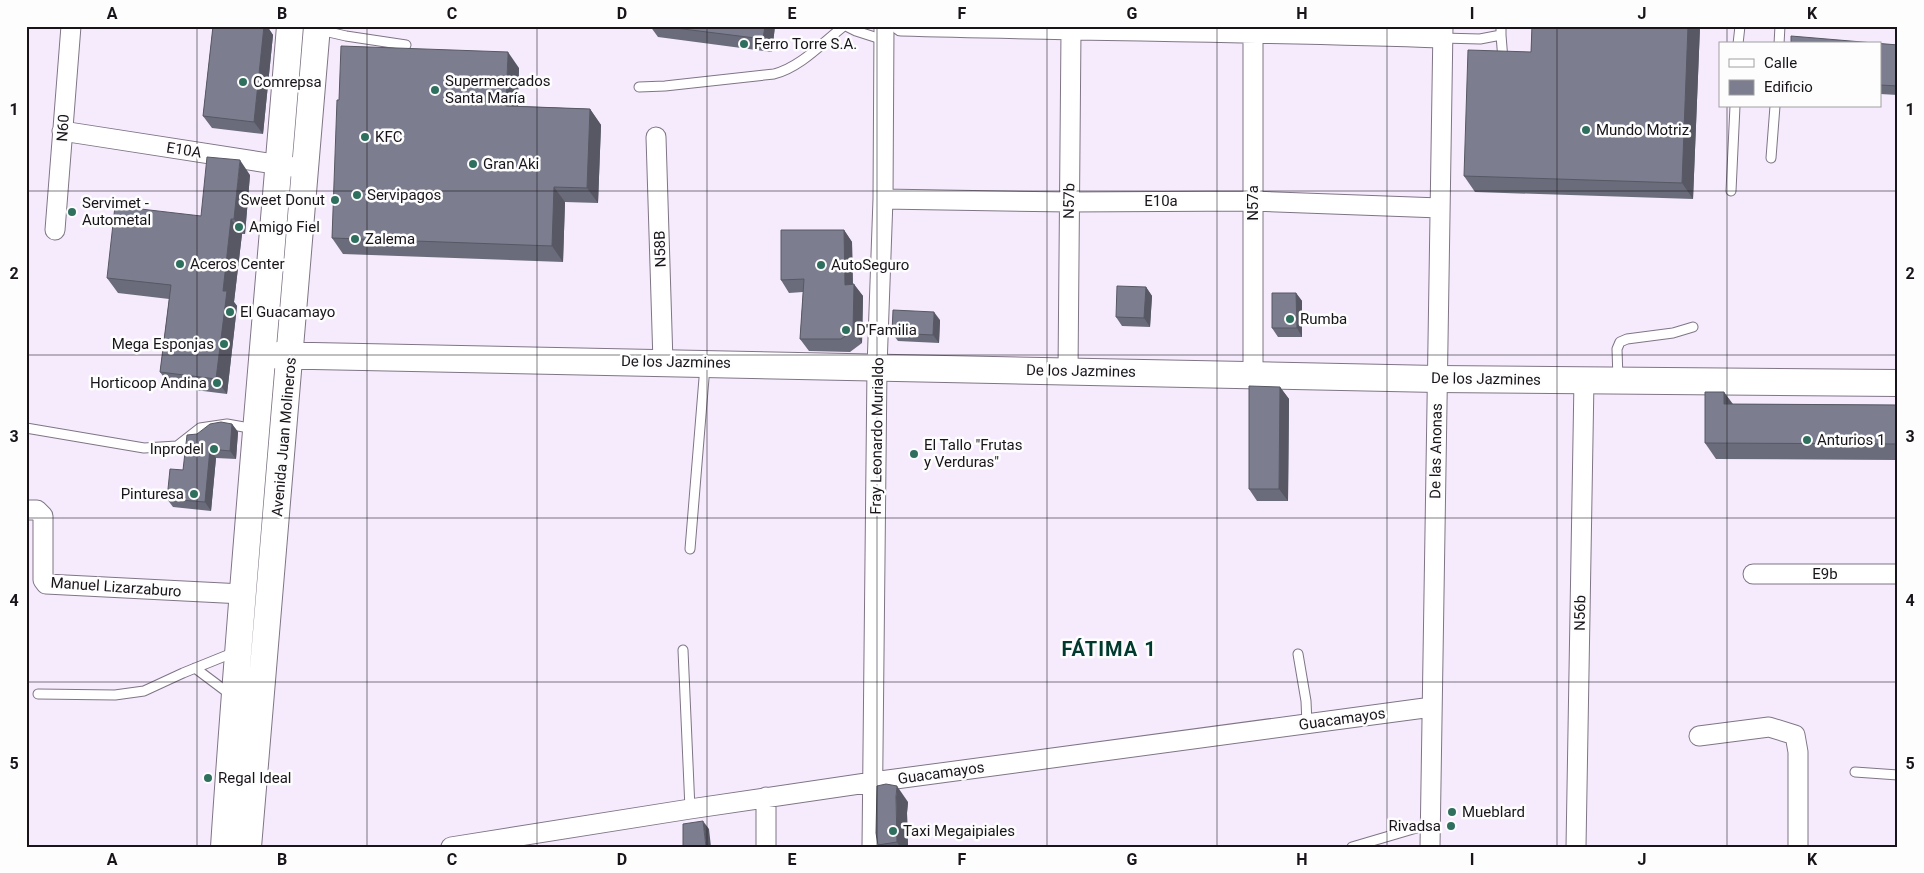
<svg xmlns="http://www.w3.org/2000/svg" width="1924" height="873" viewBox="0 0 1924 873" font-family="Roboto,sans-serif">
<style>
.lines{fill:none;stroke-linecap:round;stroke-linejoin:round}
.lane-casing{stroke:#7f7585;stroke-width:11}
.street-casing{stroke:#7f7585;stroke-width:21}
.secondary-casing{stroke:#7f7585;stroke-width:28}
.lane{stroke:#fff;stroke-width:9}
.street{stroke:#fff;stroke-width:19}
.secondary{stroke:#fff;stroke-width:26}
.wall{fill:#6b6c7b}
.shaded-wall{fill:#575864}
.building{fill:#7c7d8f;stroke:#575864}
.grid{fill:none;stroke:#18141a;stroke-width:1;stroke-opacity:0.55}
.poi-dot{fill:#2e6f5e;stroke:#fdfdfd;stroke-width:2}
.labels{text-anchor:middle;stroke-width:5;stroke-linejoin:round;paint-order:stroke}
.poi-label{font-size:15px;fill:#18141a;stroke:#fdfdfd;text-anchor:start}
.street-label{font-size:15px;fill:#18141a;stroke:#fdfdfd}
.district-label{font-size:20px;font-weight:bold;letter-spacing:1px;fill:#00392d;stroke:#fdfdfd}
.neatline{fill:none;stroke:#18141a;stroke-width:2}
.grid-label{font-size:16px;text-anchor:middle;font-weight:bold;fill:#18141a}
</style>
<rect width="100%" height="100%" fill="#f6ebfd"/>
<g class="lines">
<g class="lane-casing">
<path id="lane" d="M846 26 856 31 884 40
M320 30 346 36 406 45
M1501 35 1503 60
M1442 38 1480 39 1501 35V26
M1738 44 1740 26
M1779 44 1780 26
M639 87 665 86 774 74C801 67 822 43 844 26
M1771 158 1775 106
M1731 191 1735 106
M1618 379 1617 349 1620 342 1627 339 1673 333 1693 327
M26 428 144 448 177 446 200 428 227 424 255 429
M690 549 705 366
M683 650 690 809
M1298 654 1306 701 1307 724
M195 668 231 695
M38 694 115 695 144 691 183 673 235 652
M1855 772 1898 775
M1352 847 1430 824"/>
</g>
<g class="street-casing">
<path id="street" d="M901 26C1082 31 1262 32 1442 38
M1253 32V374
M62 131 306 169
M656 137 663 362
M883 199 1069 202 1253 201 1440 208
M55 230 71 26
M1068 372 1071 31
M26 510H37L43 516V580L46 584 243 594
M1753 574H1898
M1699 736 1769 727 1795 735 1798 752V847
M766 797V847
M451 847 690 809 873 782 1432 707
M872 847 877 367 883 199 884 26
M1430 847 1443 26
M1576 847 1584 380"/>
</g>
<g class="secondary-casing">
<path id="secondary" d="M264 355 1437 379 1898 383
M224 847C242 573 268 300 290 26
M248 847 317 26"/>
</g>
<use href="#lane" class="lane"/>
<use href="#street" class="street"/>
<use href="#secondary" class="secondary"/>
</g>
<path class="wall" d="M213 26H267L273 35 263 134 212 128 203 116Z
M650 26H775L772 52 658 37Z
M1532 26H1699L1700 27 1693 199 1475 192 1464 176 1531 52Z
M1880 44 1898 45V95L1880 94Z
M519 68 518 106 590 109 601 125 598 203 565 202 563 262 343 254 332 238 339 100Z
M250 175 245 234H242L234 302 237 306 227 394 171 387 160 372 169 299 118 293 107 278 201 216Z
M844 230 852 242 853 284 863 296 862 343 850 352 809 351 800 339 803 292 789 293 781 280Z
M1146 287 1152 296 1150 327 1122 326 1116 317Z
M1296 293 1302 301V337H1278L1272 328Z
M940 320 939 343 898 341 892 333Z
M1280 387 1289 399 1288 501H1257L1249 489Z
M1724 392 1733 404 1898 405V460L1716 459 1705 443Z
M232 424 238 432 236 459 216 458 211 511 173 507 167 499 183 470 197 434Z
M908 802 907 813 908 847H879L878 845Z"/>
<path class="shaded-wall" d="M264 26H267L273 35 263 134 254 122Z
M765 26H775L772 52 763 39Z
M1688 26H1699L1700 27 1693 199 1682 183Z
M508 52 519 68 517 122 506 106Z
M590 109 601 125 598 203 587 188Z
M240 160 250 175 245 234 234 219Z
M554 187 565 202 563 262 552 246Z
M231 219 242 234 234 302 237 306 227 394 216 379 223 291Z
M844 230 852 242 853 297 845 285Z
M854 284 863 296 862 343 853 331Z
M1146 287 1152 296 1150 327 1144 318Z
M1296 293 1302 301V337L1297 328Z
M934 312 940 320 939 343 933 335Z
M1280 387 1289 399 1288 501 1279 489Z
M1724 392 1735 408 1724 404Z
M232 424 238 432 236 459 230 451Z
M210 449 216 458 211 511 205 502Z
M897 786 908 802 907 813 908 847H900L897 842 896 797Z
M703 821 709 829 711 847H706Z"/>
<path class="building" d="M213 26H264L254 122 203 116Z
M659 26H765L763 39Z
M1532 26H1688L1682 183 1464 176 1468 50 1531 52Z
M1791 36 1898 45V86L1880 85V44H1791Z
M341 46 508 52 506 106 590 109 587 188 554 187 552 246 332 238 337 100H339Z
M207 157 240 160 234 219H231L223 291H227L216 379 160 372 171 285 107 278 115 206 201 216Z
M781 230H844L845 285 854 284 853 331 841 339H800L804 279 781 280Z
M1117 286 1146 287 1144 318 1116 317Z
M1272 293H1296L1297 328H1272Z
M893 310 934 312 933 335 892 333Z
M1249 386 1280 387 1279 489H1249Z
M1705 392H1724V404L1898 405V444L1705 443Z
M221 422 232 424 230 451 210 449 205 502 167 499 170 469 183 470 187 435 197 434 210 424Z
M886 784 897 786 896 797 897 842 878 845 876 833 877 786Z
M703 821 706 847H683V824Z"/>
<path class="grid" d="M197 26V847M367 26V847M537 26V847M707 26V847M877 26V847M1047 26V847M1217 26V847M1387 26V847M1557 26V847M1727 26V44M1727 106V847M26 191H1898M26 355H1898M26 518H1898M26 682H1898"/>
<g class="poi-dot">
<circle cx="744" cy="44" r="5"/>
<circle cx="243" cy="82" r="5"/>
<circle cx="435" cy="90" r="5"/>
<circle cx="1586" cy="130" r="5"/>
<circle cx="365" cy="137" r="5"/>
<circle cx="473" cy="164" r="5"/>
<circle cx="357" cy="195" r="5"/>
<circle cx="335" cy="200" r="5"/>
<circle cx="72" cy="212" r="5"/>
<circle cx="239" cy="227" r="5"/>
<circle cx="355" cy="239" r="5"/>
<circle cx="180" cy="264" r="5"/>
<circle cx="821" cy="265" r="5"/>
<circle cx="230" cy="312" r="5"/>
<circle cx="1290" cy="319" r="5"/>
<circle cx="846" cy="330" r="5"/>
<circle cx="224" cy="344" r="5"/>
<circle cx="217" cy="383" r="5"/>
<circle cx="1807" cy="440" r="5"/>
<circle cx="214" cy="449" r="5"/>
<circle cx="914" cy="454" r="5"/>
<circle cx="194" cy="494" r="5"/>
<circle cx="208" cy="778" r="5"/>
<circle cx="1452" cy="812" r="5"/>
<circle cx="1451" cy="826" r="5"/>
<circle cx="893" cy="831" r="5"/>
</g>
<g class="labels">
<g class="poi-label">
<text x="754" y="49">Ferro Torre S.A.</text>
<text x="445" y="86">Supermercados<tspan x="445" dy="17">Santa María</tspan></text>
<text x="253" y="87">Comrepsa</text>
<text x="1596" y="135">Mundo Motriz</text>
<text x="375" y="142">KFC</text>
<text x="483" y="169">Gran Aki</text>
<text x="367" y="200">Servipagos</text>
<text x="325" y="205" text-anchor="end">Sweet Donut</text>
<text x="82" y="208">Servimet -<tspan x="82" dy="17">Autometal</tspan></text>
<text x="249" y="232">Amigo Fiel</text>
<text x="365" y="244">Zalema</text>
<text x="190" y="269">Aceros Center</text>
<text x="831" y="270">AutoSeguro</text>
<text x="240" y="317">El Guacamayo</text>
<text x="1300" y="324">Rumba</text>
<text x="856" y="335">D'Familia</text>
<text x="214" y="349" text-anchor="end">Mega Esponjas</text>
<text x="207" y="388" text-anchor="end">Horticoop Andina</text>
<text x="1817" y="445">Anturios 1</text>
<text x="924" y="450">El Tallo "Frutas<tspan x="924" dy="17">y Verduras"</tspan></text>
<text x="204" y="454" text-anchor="end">Inprodel</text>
<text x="184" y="499" text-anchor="end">Pinturesa</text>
<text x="218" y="783">Regal Ideal</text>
<text x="1462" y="817">Mueblard</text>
<text x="1441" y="831" text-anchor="end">Rivadsa</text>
<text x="903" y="836">Taxi Megaipiales</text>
</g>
<g class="street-label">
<text transform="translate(63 128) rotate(-86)" y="5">N60</text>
<text transform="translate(184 150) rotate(9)" y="5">E10A</text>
<text transform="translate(1069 201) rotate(-89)" y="5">N57b</text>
<text x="1161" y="206">E10a</text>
<text transform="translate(1253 203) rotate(-90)" y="5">N57a</text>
<text transform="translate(660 249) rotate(-92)" y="5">N58B</text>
<text transform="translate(676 362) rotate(1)" y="5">De los Jazmines</text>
<text transform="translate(1081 371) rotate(1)" y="5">De los Jazmines</text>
<text transform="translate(1486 379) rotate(1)" y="5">De los Jazmines</text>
<text transform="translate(877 436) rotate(-89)" y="5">Fray Leonardo Murialdo</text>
<text transform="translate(284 437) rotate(-85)" y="5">Avenida Juan Molineros</text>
<text transform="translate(1436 451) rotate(-89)" y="5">De las Anonas</text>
<text x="1825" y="579">E9b</text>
<text transform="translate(116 587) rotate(4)" y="5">Manuel Lizarzaburo</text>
<text transform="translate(1580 613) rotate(-89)" y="5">N56b</text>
<text transform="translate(1342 719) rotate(-8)" y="5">Guacamayos</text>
<text transform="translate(941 773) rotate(-8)" y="5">Guacamayos</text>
</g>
<g class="district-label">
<text x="1109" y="656">FÁTIMA 1</text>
</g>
</g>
<rect width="1924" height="873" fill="none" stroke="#fdfdfd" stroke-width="55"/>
<rect x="1719" y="42" width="162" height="65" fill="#fdfdfd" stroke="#a1a0a2"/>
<rect x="1729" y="59" width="25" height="8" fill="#ffffff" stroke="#a1a0a2"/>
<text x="1764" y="68" font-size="15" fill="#18141a">Calle</text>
<rect x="1729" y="80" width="25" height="15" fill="#7c7d8f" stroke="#a1a0a2"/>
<text x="1764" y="92" font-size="15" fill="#18141a">Edificio</text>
<rect x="28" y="28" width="1868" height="818" class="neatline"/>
<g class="grid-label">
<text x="112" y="19">A</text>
<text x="282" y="19">B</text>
<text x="452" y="19">C</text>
<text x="622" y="19">D</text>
<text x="792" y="19">E</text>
<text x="962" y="19">F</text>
<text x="1132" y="19">G</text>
<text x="1302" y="19">H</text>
<text x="1472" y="19">I</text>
<text x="1642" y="19">J</text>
<text x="1812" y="19">K</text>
<text x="14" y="115">1</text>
<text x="1910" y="115">1</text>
<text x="14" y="279">2</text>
<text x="1910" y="279">2</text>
<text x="14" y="442">3</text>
<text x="1910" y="442">3</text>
<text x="14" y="606">4</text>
<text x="1910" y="606">4</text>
<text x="14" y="769">5</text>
<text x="1910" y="769">5</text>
<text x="112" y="865">A</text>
<text x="282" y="865">B</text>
<text x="452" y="865">C</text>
<text x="622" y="865">D</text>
<text x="792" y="865">E</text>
<text x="962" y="865">F</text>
<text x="1132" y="865">G</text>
<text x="1302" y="865">H</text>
<text x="1472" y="865">I</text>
<text x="1642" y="865">J</text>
<text x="1812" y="865">K</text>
</g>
</svg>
